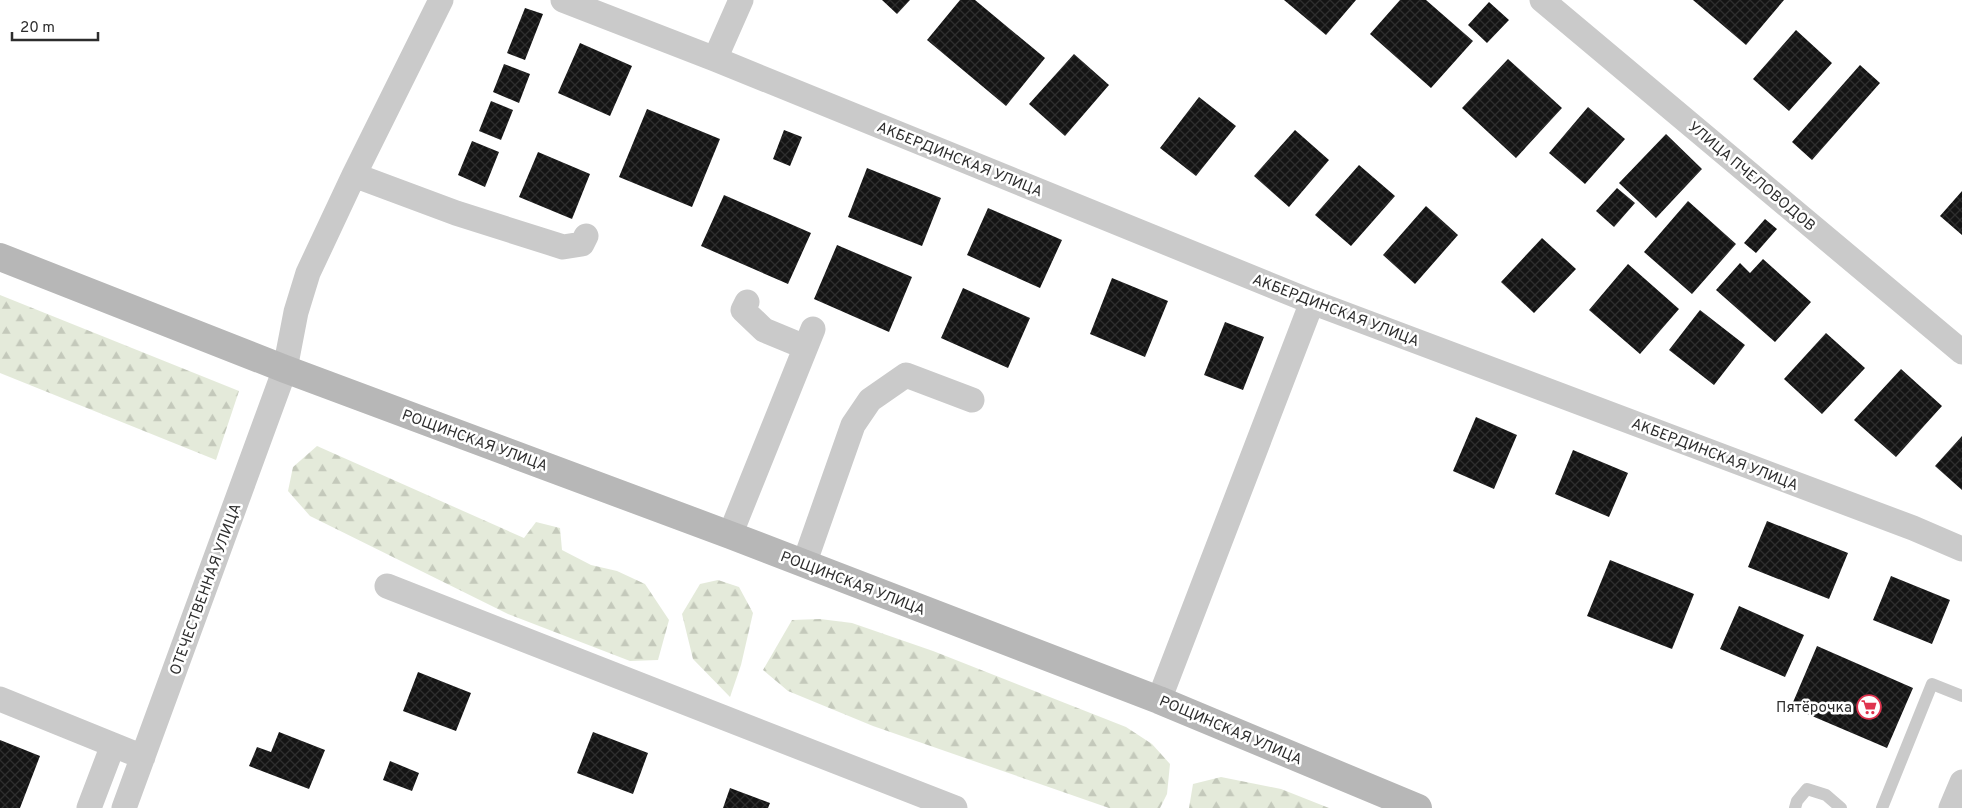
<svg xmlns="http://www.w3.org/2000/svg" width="1962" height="808" viewBox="0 0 1962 808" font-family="Overpass,sans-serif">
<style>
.forest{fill:url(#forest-firs)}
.building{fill:url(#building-cross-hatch)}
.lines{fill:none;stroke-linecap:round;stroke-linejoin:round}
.lane{stroke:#cacaca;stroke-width:12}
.street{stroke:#cacaca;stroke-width:25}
.secondary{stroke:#b7b7b7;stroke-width:28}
.labels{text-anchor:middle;stroke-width:5;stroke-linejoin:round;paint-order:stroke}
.street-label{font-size:15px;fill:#2d2d2d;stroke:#fff}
.poi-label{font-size:15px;fill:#2d2d2d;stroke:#fff;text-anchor:end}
</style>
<defs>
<pattern id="forest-firs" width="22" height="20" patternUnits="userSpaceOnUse" patternTransform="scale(1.25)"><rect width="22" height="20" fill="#e4eada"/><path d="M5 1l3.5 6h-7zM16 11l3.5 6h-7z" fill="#c4c9bb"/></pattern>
<pattern id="building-cross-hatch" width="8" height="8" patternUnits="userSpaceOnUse" patternTransform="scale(1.25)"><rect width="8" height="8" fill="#141414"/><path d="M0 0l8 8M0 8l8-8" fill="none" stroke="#2e2e2e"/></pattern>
</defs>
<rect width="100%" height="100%" fill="#fff"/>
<path class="forest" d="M0 295 239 391 216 460 0 373Z
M317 446 524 538 536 522 560 528 562 550 591 565 617 571 645 584 669 620 658 660 630 661 508 614 310 516 288 491 293 467Z
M718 580 739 587 753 613 741 665 730 697 693 659 682 614 700 584Z
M820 619 852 623 933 651 1126 727 1152 744 1170 764 1167 794 1160 808H1109L1040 784 873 726 788 691 763 670 792 620Z
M1221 777 1281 789 1329 808H1189L1193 784Z"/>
<path class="building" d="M882 0H910L897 14Z
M960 0H975L1045 58 1006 106 927 40Z
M1284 0H1356L1326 35Z
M1400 0H1426L1473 41 1431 88 1370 34Z
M1693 0H1784L1746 45Z
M1489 2 1509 20 1487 43 1468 25Z
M525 8 543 14 525 60 507 53Z
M1796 30 1832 63 1789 111 1753 79Z
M580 43 632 66 610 116 558 93Z
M1074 54 1109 85 1065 136 1029 104Z
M1508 59 1562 108 1516 158 1462 108Z
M504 64 530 74 519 103 493 92Z
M1860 65 1880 83 1812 160 1792 142Z
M1199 97 1236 126 1196 176 1160 148Z
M491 101 513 110 501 140 479 131Z
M1588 107 1625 139 1585 184 1549 153Z
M647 109 720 139 692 207 619 177Z
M784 130 802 137 790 166 773 159Z
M1295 130 1329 160 1289 207 1254 176Z
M1666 134 1702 169 1656 218 1619 183Z
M472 141 499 152 485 187 458 175Z
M538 152 590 174 572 219 519 197Z
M1359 165 1395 196 1351 246 1315 215Z
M867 168 941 198 922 246 848 217Z
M1617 188 1635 203 1614 227 1596 211Z
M1962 191V235L1940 216Z
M724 195 811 233 788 284 701 246Z
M1688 201 1736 244 1692 294 1644 252Z
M1426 206 1458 235 1415 284 1383 255Z
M988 208 1062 240 1040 288 967 255Z
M1765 219 1777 229 1756 253 1744 243Z
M1542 238 1576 269 1534 313 1501 282Z
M837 245 912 277 889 332 814 299Z
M1763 259 1811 302 1775 342 1716 290 1740 263 1750 273Z
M1628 264 1679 309 1640 354 1589 310Z
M1112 278 1168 301 1145 357 1090 334Z
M963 288 1030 318 1008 368 941 338Z
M1700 310 1745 345 1714 385 1669 350Z
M1225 322 1264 337 1243 390 1204 375Z
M1826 333 1865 368 1822 414 1784 379Z
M1901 369 1942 406 1896 457 1854 420Z
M1476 417 1517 435 1494 489 1453 471Z
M1962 436V490L1935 466Z
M1573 450 1628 473 1609 517 1555 494Z
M1767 521 1848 553 1829 599 1748 567Z
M1610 560 1694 594 1672 649 1587 616Z
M1891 576 1950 600 1932 644 1873 620Z
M1739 606 1804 635 1785 677 1720 649Z
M1817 646 1913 688 1887 748 1791 707Z
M418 672 471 693 456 731 403 711Z
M279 732 325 750 309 789 249 766 257 747 271 752Z
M593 732 648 753 633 794 577 773Z
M0 740 40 756 20 808H0Z
M390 761 419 773 412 791 383 780Z
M730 788 770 803 768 808H723Z"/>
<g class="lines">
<path class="lane" d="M1795 808 1797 801 1807 789 1826 795 1841 808
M1882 808 1932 684 1962 696"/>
<path class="street" d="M563 0 715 59 1312 302 1913 528 1962 549
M1542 0 1962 352
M715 59 741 0
M354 175 456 213 563 247 582 244 586 236
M747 302 743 310 764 330 805 347
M730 535 813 329
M804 564 853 425 870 400 906 375 972 400
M387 586 955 808
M0 699 143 757
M1159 700 1312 302
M89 808 113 745
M124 808 285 369 296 312 308 273 354 175 441 0
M1951 808 1962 782"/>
<path class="secondary" d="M0 257 285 369 730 535 1159 700 1418 808"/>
</g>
<defs>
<g id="supermarket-ring" transform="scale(1.25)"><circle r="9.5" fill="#fff" stroke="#df334e" stroke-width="1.5"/><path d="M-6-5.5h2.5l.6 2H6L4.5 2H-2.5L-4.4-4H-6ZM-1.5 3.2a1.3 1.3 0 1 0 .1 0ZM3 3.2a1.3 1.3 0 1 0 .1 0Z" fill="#df334e"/></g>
</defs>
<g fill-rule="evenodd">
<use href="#supermarket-ring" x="1869" y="707"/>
</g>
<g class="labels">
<g class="street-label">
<text transform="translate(960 159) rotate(22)" y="5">АКБЕРДИНСКАЯ УЛИЦА</text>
<text transform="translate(1752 176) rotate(40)" y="5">УЛИЦА ПЧЕЛОВОДОВ</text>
<text transform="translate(1336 310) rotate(21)" y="5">АКБЕРДИНСКАЯ УЛИЦА</text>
<text transform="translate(475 440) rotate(20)" y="5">РОЩИНСКАЯ УЛИЦА</text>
<text transform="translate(1715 454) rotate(21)" y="5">АКБЕРДИНСКАЯ УЛИЦА</text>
<text transform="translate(853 583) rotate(21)" y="5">РОЩИНСКАЯ УЛИЦА</text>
<text transform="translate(205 589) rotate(-70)" y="5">ОТЕЧЕСТВЕННАЯ УЛИЦА</text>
<text transform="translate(1231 730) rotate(23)" y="5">РОЩИНСКАЯ УЛИЦА</text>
</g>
<g class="poi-label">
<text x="1852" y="712">Пятёрочка</text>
</g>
</g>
<path d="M12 32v8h86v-8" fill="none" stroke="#2d2d2d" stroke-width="2.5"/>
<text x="20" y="32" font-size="15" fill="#2d2d2d" stroke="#ffffff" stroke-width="4" paint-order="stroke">20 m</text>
</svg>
